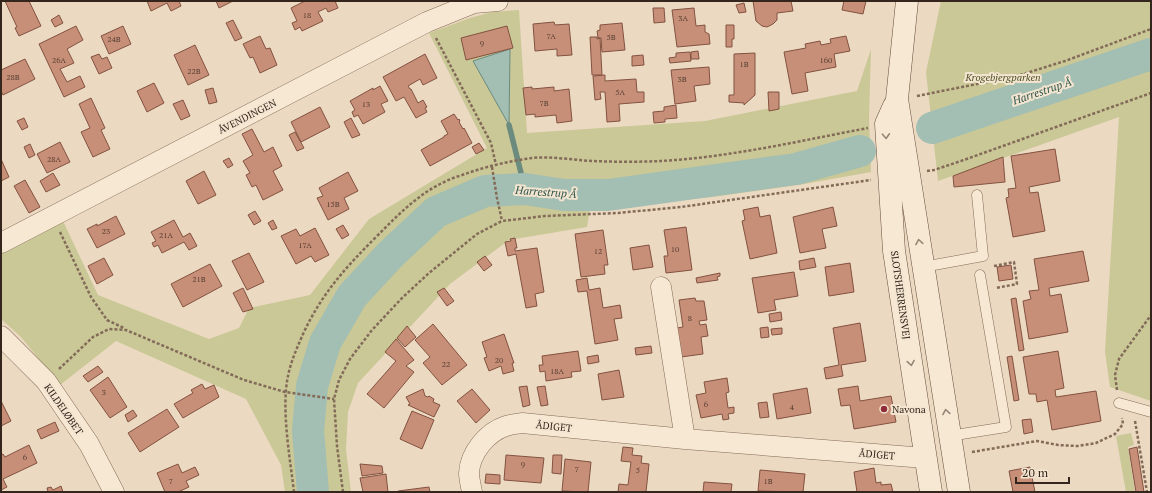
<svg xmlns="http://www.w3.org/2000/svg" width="1152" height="493" viewBox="0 0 1152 493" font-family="'PT Serif',serif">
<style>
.green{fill:#c9c896}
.water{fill:#a3beb3;stroke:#6b8b7f}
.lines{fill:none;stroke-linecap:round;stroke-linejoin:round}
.stream{stroke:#6b8b7f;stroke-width:5.5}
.river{stroke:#a3beb3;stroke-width:32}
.building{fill:#c88f78;stroke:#825240}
.lane-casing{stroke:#846b59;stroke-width:11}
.street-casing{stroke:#846b59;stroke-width:21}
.secondary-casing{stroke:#664c3d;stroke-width:23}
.path{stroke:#846b59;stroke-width:2.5;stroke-dasharray:3 2;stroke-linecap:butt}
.lane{stroke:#f7e8d4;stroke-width:10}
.street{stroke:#f7e8d4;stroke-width:20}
.secondary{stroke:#f7e8d4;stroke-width:22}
.oneway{stroke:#968678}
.poi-dot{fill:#902c3a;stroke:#f3e5d0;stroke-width:1.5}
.labels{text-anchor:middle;stroke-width:4;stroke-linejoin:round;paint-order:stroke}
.number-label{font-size:8px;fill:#594034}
.park-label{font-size:10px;font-style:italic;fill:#4b5025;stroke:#f3e5d0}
.street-label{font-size:10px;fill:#34251d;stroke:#f3e5d0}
.poi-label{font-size:10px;fill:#34251d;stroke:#f3e5d0;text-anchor:start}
.water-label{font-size:11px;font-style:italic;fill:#2d544c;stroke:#f3e5d0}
</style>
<rect width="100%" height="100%" fill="#ecd9c1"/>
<path class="green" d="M941 1H1151V401L1110 387 1105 352 1119 117 938 181 926 72Z
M519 10 527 133 705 121 857 91 871 49 869 119 871 172 804 184 712 197 590 209 587 227 509 240 450 284 358 383 348 412 346 449 351 492H285L281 465 246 399 116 341 60 385 21 337 1 319V252L63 221 98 295 209 339 239 328 249 308 310 295 369 219 487 148 429 33 470 18 492 12Z
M1131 433 1134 445 1128 447 1135 492H1126L1116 436Z"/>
<path class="water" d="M510 49 509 125 473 61Z"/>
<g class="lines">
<path class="stream" d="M509 125 525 189"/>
<path class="river" d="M932 128 1151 54
M313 492 308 431 312 386 325 343 352 296 390 255 436 212 485 191 525 189 564 195H608L796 169 860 151"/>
</g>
<path class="building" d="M5 1H29L41 26 19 36 15 28 17 27Z
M147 1H179L181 6 171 11 167 3 151 11Z
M216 1H233L219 8Z
M305 1H335L338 8 328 12 326 8 318 12 323 21 302 31 300 27 295 30 292 23 297 21 291 8Z
M753 1H791L793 11 777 13V20L773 24 767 27 762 26 756 21Z
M844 1H866L863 14 842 10Z
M744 3 746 12 739 13 736 5Z
M653 8H664L665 22 654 23Z
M694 8 696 26 705 25V32L709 34 710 44 677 47 672 10Z
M59 15 63 23 55 27 51 20Z
M233 20 242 38 235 41 226 23Z
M554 22 555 25 569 24 572 55 557 56V49L535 51 533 24Z
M622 23 625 50 602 52 601 38H598L597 31 600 30V25Z
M726 25H734V39H732V47H726Z
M76 26 83 40 67 49 74 63 60 69 67 82 80 76 85 87 64 97 39 44Z
M123 26 131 44 109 54 101 36Z
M507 26 513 48 466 60 461 38Z
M260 36 266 49 270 48 277 65 260 73 253 57 250 58 243 44Z
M846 36 850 51 834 54 836 67 805 73 808 91 792 94 784 52 806 48 805 44 820 41 821 45 831 43 830 39Z
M590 37H597V39L600 38 602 75H592Z
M195 45 209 75 188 85 174 55Z
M698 51 699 59H691V52Z
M690 52 691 61 670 63 669 58 676 57V53Z
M755 53V95L744 105V103L729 102V95H734V54Z
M99 54 102 59 107 57 112 68 99 74 91 57Z
M425 54 437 78 423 85 420 79 408 86 410 89H411L418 103 423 100 427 107 425 108 427 112 416 118 404 97 396 101 383 77Z
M643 55 644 65 632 66V56Z
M25 59 35 79 3 95 1 91V70Z
M709 67 710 84 694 86 696 101 675 104 671 70Z
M605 75V81L636 79 637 92H644V102L619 104 620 121 607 122 605 92H600L601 99 595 100 593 76Z
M154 83 164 103 147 112 137 91Z
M380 86 388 101 381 104 385 112 363 124 358 115 354 117 352 112 355 110 350 101 373 88V90Z
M532 87V89L554 87V91L569 89 572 121 557 123 556 115 535 117V114L526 115 523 88Z
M213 88 217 102 209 104 205 90Z
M768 92H779V109L769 111Z
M91 98 105 128 101 130 110 149 93 157 81 132 90 128 79 104Z
M183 100 190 116 181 120 173 104Z
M676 105 677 118 665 119V122L654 123 653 112 664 111V107Z
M320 107 330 127 301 142 291 122Z
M454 114 458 120 459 119 460 121 459 122 463 129 464 128 472 143 430 166 421 150 444 137V136L448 134 441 121Z
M24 118 28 127 22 130 17 121Z
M351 118 360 135 352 138 344 122Z
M252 129 264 152 273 147 282 166 273 171 283 190 263 200 256 185 252 187 246 175 250 173 243 161 253 155 242 134Z
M295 132 304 148 297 151 289 135Z
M60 142 70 162 47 173 37 154Z
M479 143 484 150 476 154 472 147Z
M30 144 35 155 29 158 24 147Z
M1055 149 1060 181 1029 187 1030 193 1038 192 1045 231 1013 237 1006 198 1009 197 1008 189 1016 188 1011 156Z
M1003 157 1005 182 954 187 953 176Z
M229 158 233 165 228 168 223 161Z
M1 159 9 177 1 181Z
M204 171 216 195 198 204 186 181Z
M348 172 358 191 344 198 349 209 328 220 317 198 323 196 319 188Z
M53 173 60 185 46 192 40 181Z
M25 180 40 207 29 213 14 186Z
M758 207 760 217 770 215 777 253 750 259 742 221 745 220 743 210Z
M833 207 837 226 822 229 826 248 800 253 793 217Z
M255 211 261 221 254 225 248 215Z
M116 216 125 234 97 248 87 229 97 224V226Z
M174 220 183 237 190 233 197 246 189 250 184 242 162 253 158 245 154 247 152 243 156 241 151 232Z
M273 220 277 228 272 230 268 223Z
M343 225 349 235 342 239 336 229Z
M686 227 692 270 666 273 664 256H668L664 230Z
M315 228 329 255 315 262 311 256 296 264 281 236 296 229 300 236Z
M603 230 608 265H604L605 274 581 277 575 234Z
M515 238 517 248H515V251L537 248 544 292 535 294 537 306 526 308 516 254 508 256 505 242 511 241 510 239Z
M649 245 653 267 633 270 630 248Z
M1083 251 1089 281 1049 288 1050 296 1061 294 1068 332 1029 339 1023 301 1031 299 1029 291 1039 290 1034 259Z
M249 253 264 282 247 290 232 261Z
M485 256 492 265 484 271 477 262Z
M104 258 113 275 97 284 88 266Z
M814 258 816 267 800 270 799 261Z
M850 263 854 292 829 296 825 267Z
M210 264 222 286 183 307 171 284Z
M1011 265 1013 279 999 281 997 267Z
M794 272 798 296 774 300 776 310 758 313 752 278Z
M720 273V276L717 277 718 280 697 283 696 278Z
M587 278 589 290 600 288 603 308 620 305 622 318 614 319 618 340 595 344 587 291 578 292 576 280Z
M243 288 253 309 243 312 233 293Z
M444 288 454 301 447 306 437 292Z
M695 298 696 301H704L707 320 699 321 700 325 706 324 708 336 701 337 703 354 681 357 677 328 683 327 679 300Z
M1016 298 1024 350 1019 351 1011 299Z
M781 312 782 320 770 322 769 314Z
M860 323 866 361 841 365 843 376 826 379 824 368 839 365 833 328Z
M433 324 467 365 442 385 423 363 430 357 415 340Z
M407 326 416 337 405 347 397 338Z
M768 327 769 337 761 338 760 328Z
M782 328V334L772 335 771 329Z
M504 334 514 363H512L514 371 503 374 501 366 489 371 484 358 487 357 482 342Z
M396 339 414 360 406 366 414 372 384 408 367 394 396 361 385 352Z
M651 346 652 353 636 355 635 348Z
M578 351 581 371 571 372 572 377 546 381 545 371 540 372 539 365H543L542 356Z
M1058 351 1064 388 1055 390 1056 397 1096 391 1101 421 1052 430 1047 400 1037 402 1036 394H1029L1023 357Z
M598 355 599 362 588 364 587 357Z
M1012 356 1019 400 1014 401 1007 357Z
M98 366 103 372 88 382 83 376Z
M619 370 624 397 602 400 598 374Z
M108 377 127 407 110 418 90 390Z
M727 378 729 392 726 393 728 408 734 407V413L728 414 729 419 723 420 722 414 701 418 696 395 706 393 704 382Z
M202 384 205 389 214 385 219 397 183 418 174 404 193 393 191 390Z
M527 386 530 405 523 407 519 387Z
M545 386 548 405 541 406 537 387Z
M858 386 860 401 891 396 896 422 854 429 850 405 841 406 838 389Z
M807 388 811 413 777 419 773 394Z
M423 389 425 396 428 397 429 396 434 399 433 402 440 405 434 417 408 405 410 404 406 397Z
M472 389 490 410 476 423 457 401Z
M1 401 11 421 1 426Z
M767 402 769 417 760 418 758 403Z
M167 409 179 427 140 452 128 433Z
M133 410 137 416 128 422 125 415Z
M412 411 434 420 422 449 400 439Z
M1031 419 1033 432 1024 434 1022 420Z
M55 422 59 431 41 439 37 430Z
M29 445 37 463 3 479 7 487 1 490V455L3 454 5 457Z
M623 447 633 448 632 455 642 456 641 463 649 464 646 492H618L619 484 628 485 631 462 621 461Z
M1137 447 1144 492H1136L1129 449Z
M506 455 544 458 541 483 504 480Z
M553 455H562L561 474 552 473Z
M565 459 591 462 588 492 562 491Z
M178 464 182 473 195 467 199 475 186 481 189 487 178 492H165L157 473Z
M360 464 382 466 383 473 362 476Z
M1030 467 1035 492H1013L1009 471Z
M874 468 876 483 881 482V485L891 484 893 492H857L854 472Z
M760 470 805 474 803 492 758 491Z
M386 474 388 492H363L360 478Z
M486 474 500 475V484L485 483Z
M704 482 732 484 731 492H703Z
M61 486 63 492H47H48L47 488 51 487 53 490Z
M429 487 430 492H398V491Z"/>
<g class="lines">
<g class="lane-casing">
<path id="lane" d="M923 267 983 256 977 195
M1119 403 1151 412
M949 436 1006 427 980 275"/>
</g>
<g class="street-casing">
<path id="street" d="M1 243 427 22 474 3 498 1
M661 287 685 439
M1 336 46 381 89 444 114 492
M472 492C471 486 469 479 469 473 470 453 487 432 506 426 511 424 517 424 522 423L685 439 925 458"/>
</g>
<g class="secondary-casing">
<path id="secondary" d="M907 1 897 99 959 492
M894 106 886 124 894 251 931 492"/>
</g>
<path class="path" d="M436 38 491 143 496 165
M917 96 1017 76 1065 61 1151 29
M492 167 497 198 502 221
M927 171 934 170 961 161 1151 93
M60 232 91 297 107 320 124 328
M994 266 1014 262 1017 284 996 288
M59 369 93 337 109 329 126 330 244 380 285 392 334 399
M1117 390 1115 375 1119 359 1151 315
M1135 421 1147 492
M972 452 1037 441 1058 445 1078 446 1096 443 1115 434 1123 424 1122 418
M294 492C290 458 281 409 288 376 291 361 297 348 303 334 322 293 346 267 378 235 403 210 426 186 462 175 484 167 509 161 532 158 552 156 572 160 592 161 615 162 639 162 661 161 731 157 799 141 868 128
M343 492 337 446 334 399 339 380 350 359 372 330 402 298 429 273 477 234 502 221 545 216 618 213 681 207 871 180"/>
<use href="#lane" class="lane"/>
<use href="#street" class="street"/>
<use href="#secondary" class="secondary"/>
</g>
<defs><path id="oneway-chevron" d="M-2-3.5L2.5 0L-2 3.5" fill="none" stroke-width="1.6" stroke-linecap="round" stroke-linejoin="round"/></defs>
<g class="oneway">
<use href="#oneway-chevron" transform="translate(886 136) rotate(87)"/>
<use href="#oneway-chevron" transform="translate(919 242) rotate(-99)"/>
<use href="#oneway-chevron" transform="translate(911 363) rotate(81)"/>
<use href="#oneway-chevron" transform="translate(946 412) rotate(-99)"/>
</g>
<circle class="poi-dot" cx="884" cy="409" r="4"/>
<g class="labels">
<g class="number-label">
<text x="307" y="18">18</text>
<text x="683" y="21">3A</text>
<text x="551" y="39">7A</text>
<text x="611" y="40">5B</text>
<text x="114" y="42">24B</text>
<text x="482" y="46">9</text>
<text x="59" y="63">26A</text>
<text x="826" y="63">160</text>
<text x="744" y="67">1B</text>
<text x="194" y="74">22B</text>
<text x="13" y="80">28B</text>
<text x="682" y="82">3B</text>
<text x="620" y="95">5A</text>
<text x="544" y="106">7B</text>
<text x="366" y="107">13</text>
<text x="54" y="162">28A</text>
<text x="333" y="207">15B</text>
<text x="106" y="234">23</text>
<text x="166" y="238">21A</text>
<text x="305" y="248">17A</text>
<text x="675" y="252">10</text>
<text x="598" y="254">12</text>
<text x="199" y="282">21B</text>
<text x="690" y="321">8</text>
<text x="499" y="363">20</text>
<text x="446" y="367">22</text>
<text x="557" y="374">18A</text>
<text x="104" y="395">3</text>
<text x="706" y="407">6</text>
<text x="792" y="410">4</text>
<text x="25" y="460">6</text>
<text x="523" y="467">9</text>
<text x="577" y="472">7</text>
<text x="638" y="473">5</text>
<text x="171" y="484">7</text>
<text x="768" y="484">1B</text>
</g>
<g class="park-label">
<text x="1003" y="81">Krogebjergparken</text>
</g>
<g class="street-label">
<text transform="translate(247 116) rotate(-27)" y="4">ÅVENDINGEN</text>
<text transform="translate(901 295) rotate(82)" y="4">SLOTSHERRENSVEJ</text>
<text transform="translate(64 409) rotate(55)" y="4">KILDELØBET</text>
<text transform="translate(554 426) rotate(6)" y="4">ÅDIGET</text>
<text transform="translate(877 454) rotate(5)" y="4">ÅDIGET</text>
</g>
<g class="poi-label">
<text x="892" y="413">Navona</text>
</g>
<g class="water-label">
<text transform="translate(1042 91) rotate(-19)" y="4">Harrestrup Å</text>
<text transform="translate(546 192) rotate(4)" y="4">Harrestrup Å</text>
</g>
</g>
<rect width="1152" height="493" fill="none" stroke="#34251d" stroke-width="4"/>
<path d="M1016 477v6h53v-6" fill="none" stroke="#34251d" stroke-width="2"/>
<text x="1022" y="477" font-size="12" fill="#34251d" stroke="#f3e5d0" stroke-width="3" paint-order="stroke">20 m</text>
</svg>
